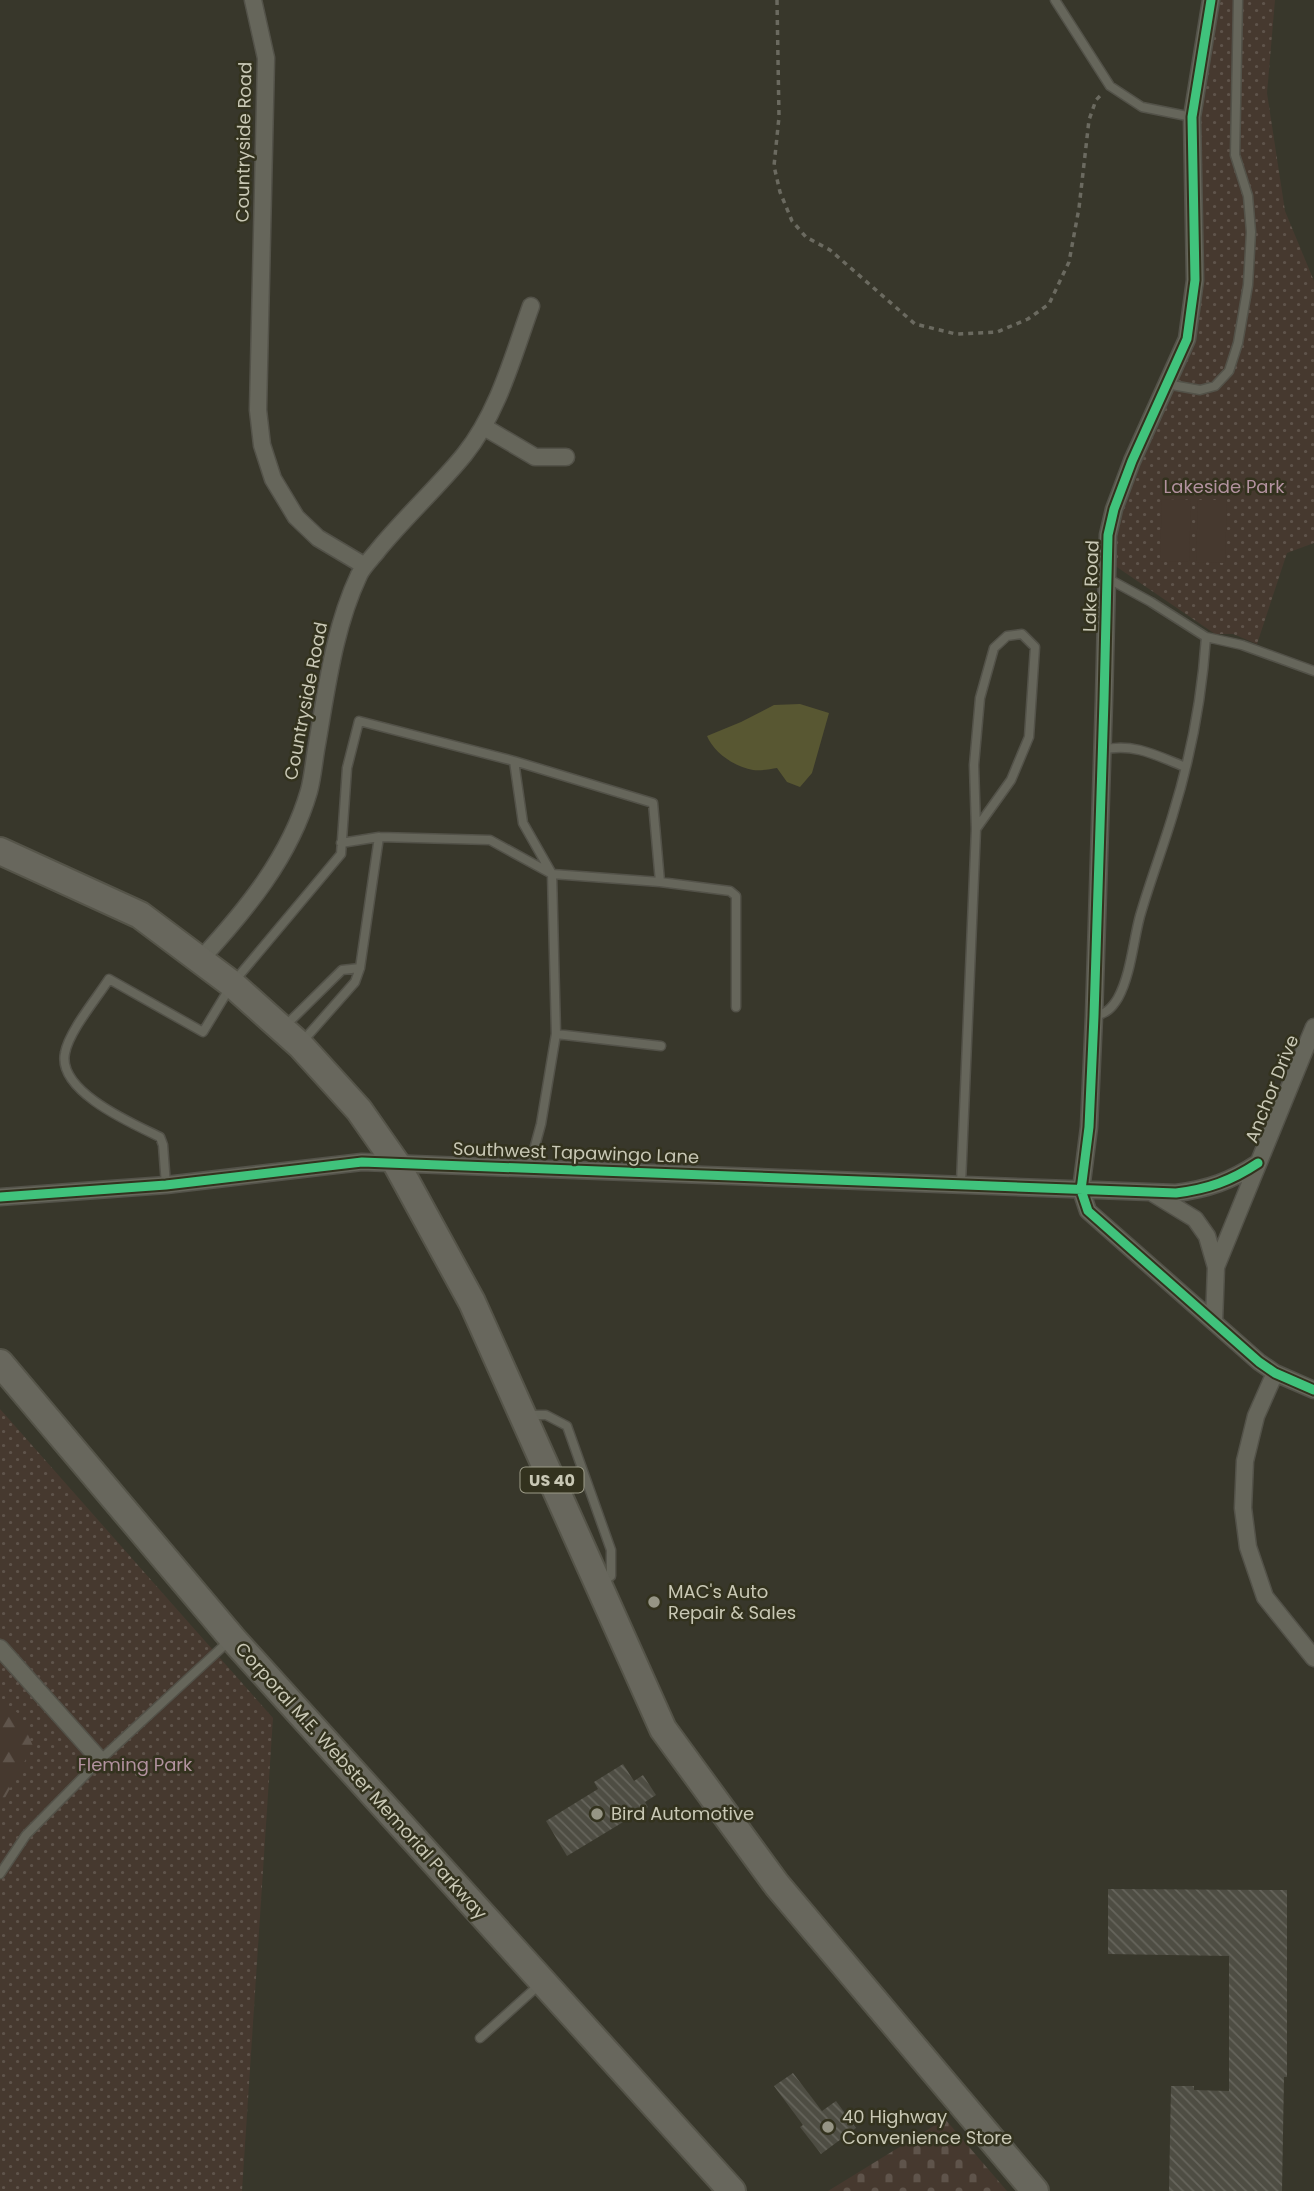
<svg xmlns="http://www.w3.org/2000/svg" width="1314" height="2191" viewBox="0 0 1314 2191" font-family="Poppins,sans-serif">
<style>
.green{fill:url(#green-dots)}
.forest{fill:url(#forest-firs)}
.cemetery{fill:url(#cemetery-stones)}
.pitch{fill:#46392f}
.water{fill:#585732}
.building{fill:url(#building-back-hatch)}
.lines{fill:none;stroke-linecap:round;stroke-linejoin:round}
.lane-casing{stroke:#535249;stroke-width:11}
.street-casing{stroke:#535249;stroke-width:19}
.primary-casing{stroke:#555449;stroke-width:30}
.path{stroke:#6b6a60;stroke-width:3.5;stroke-dasharray:5 5;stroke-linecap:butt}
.lane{stroke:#66665b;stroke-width:8}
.street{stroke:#66665b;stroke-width:16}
.primary{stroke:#68675d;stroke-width:26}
.cycleway-casing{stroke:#33321e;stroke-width:13}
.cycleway{stroke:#40c37c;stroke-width:9}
.poi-dot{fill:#969585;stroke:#33321e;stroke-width:2.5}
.labels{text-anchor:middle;stroke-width:5;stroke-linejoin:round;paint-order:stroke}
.shield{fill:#33321e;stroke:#9c9b88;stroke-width:2}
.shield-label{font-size:16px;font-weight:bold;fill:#c9c8b5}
.street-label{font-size:18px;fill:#c9c8b5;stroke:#33321e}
.park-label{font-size:18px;fill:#b2929f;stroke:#33321e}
.poi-label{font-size:18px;fill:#c9c8b5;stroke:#33321e;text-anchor:start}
</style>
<defs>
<pattern id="green-dots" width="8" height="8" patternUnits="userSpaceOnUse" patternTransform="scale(1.75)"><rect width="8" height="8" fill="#46392f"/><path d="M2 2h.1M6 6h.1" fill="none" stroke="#5f544b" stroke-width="1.8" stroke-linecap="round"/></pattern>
<pattern id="forest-firs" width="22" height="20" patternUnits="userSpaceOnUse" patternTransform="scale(1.75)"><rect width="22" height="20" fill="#46392f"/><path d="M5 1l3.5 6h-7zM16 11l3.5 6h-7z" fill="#5f544b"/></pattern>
<pattern id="cemetery-stones" width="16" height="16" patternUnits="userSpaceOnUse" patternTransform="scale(1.75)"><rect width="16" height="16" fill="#46392f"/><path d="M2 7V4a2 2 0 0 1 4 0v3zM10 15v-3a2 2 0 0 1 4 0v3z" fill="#5f544b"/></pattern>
<pattern id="building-back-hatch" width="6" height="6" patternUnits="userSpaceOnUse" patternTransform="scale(1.75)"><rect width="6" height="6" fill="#4e4d43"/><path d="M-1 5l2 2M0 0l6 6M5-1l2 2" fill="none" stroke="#66655c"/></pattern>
</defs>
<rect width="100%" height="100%" fill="#38372b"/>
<path class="green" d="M1211 0H1275L1267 93 1285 211 1314 281V543L1287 553 1257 644 1233 634H1215L1108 561V535L1187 339 1192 117Z
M0 1409 273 1718 242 2191H0Z"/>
<path class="forest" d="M0 1699 19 1714 33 1746 0 1807Z"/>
<path class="cemetery" d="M945 2119 1007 2191H828Z"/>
<path class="pitch" d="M1162 499 1191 500 1189 562 1160 561Z
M1198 500H1227L1225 563 1196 562Z"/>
<path class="water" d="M800 704 829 713 812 773 800 787 787 782 777 768C770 769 761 771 753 770 735 767 714 753 707 736L741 722 774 705Z"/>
<path class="building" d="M623 1764 634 1781 643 1775 656 1795 645 1802 648 1807 567 1856 546 1821 598 1789 594 1782Z
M1108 1889 1287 1890V2077H1284L1282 2191H1169L1171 2086H1194V2090L1229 2091V1956L1108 1954Z
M793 2073 822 2111 836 2101 856 2128 821 2154 800 2127 803 2125 774 2086Z"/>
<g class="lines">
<g class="lane-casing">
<path id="lane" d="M1055 0 1110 86 1142 107 1192 117
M1166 384 1200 390 1215 386 1229 371 1238 343 1248 285 1251 232 1248 196 1235 155 1238 0
M1022 634 1035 647 1029 737 1011 780 976 829 974 765 980 698 994 648 1007 636Z
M1206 637 1242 645 1314 671
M1103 750C1132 742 1158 756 1185 767
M514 761 653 803 660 882
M379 837 490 840 552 874
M1094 1016C1106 1014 1112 1008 1118 998 1131 974 1133 942 1140 916 1150 881 1163 848 1173 814 1191 756 1202 697 1206 637L1151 602 1107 578
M284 1027 342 970 360 968
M556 1034 552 874 660 882 730 891 736 896V1007
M302 1042 355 982 360 968 379 837 341 843
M529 1168 541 1124 556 1034 661 1046
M961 1183 976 829
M166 1185 163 1145 160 1137C131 1123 57 1091 65 1053 69 1031 97 998 109 979L203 1032 232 984 341 854 347 768 359 721 514 761 523 823 552 874
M529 1415H546L567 1426 611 1550V1576L600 1583
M0 1874 26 1835 100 1760 230 1640
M480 2038 539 1985"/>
</g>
<g class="street-casing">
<path id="street" d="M253 0 266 58 258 410 262 445 273 479 296 517 318 538 365 566
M1211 0 1192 117 1195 280 1187 339 1132 461 1114 509 1108 535 1104 700 1094 1016 1089 1127 1081 1190 1088 1211 1259 1362 1275 1373 1314 1390
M484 427 535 457H566
M201 959C246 910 290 857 309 791 313 776 314 760 317 744 327 687 334 628 359 575 363 566 372 558 378 550 405 517 437 488 464 455 498 413 513 356 531 306
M1154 1194 1195 1219 1207 1236 1216 1267
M0 1197 166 1185 362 1162 1176 1193C1208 1189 1231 1181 1258 1163
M1214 1322 1216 1267 1314 1027
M1275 1373 1256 1416 1245 1461 1243 1508 1248 1547 1265 1597 1314 1658
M0 1648 100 1760"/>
</g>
<g class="primary-casing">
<path id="primary" d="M0 851 140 915 232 984 300 1045 359 1110 396 1163 472 1302 663 1729 777 1885 1035 2191
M0 1363 232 1638 732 2191"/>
</g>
<path class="path" d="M777 0 779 117 774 166 780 192 792 221 806 237 830 250 915 324 956 334 997 332 1028 319 1049 304 1069 262 1079 208 1089 120 1096 100 1101 95"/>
<use href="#lane" class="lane"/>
<use href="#street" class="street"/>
<use href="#primary" class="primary"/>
<g class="cycleway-casing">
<path id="cycleway" d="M1211 0 1192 117 1195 280 1187 339 1132 461 1114 509 1108 535 1104 700 1094 1016 1089 1127 1081 1190 1088 1211 1259 1362 1275 1373 1314 1390
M0 1197 166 1185 362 1162 1176 1193C1208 1189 1231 1181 1258 1163"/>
</g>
<use href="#cycleway" class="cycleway"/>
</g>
<g class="poi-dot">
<circle cx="654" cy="1602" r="7"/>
<circle cx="597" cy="1814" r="7"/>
<circle cx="828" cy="2127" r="7"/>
</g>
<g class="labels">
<rect class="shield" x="520.5" y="1467.5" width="63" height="25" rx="5"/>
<g class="shield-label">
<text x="552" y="1486">US 40</text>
</g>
<g class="street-label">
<text transform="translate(244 142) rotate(-89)" y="6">Countryside Road</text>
<text transform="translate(1091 586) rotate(-88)" y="6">Lake Road</text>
<text transform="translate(306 701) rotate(-79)" y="6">Countryside Road</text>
<text transform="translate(1272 1089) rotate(-68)" y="6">Anchor Drive</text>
<text transform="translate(576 1153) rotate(2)" y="6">Southwest Tapawingo Lane</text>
<text transform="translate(361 1781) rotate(48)" y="6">Corporal M.E. Webster Memorial Parkway</text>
</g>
<g class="park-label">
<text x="1224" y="493">Lakeside Park</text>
<text x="135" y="1771">Fleming Park</text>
</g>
<g class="poi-label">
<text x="668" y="1598">MAC's Auto<tspan x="668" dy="21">Repair &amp; Sales</tspan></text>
<text x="611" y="1820">Bird Automotive</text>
<text x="842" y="2123">40 Highway<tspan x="842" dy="21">Convenience Store</tspan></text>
</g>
</g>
</svg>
